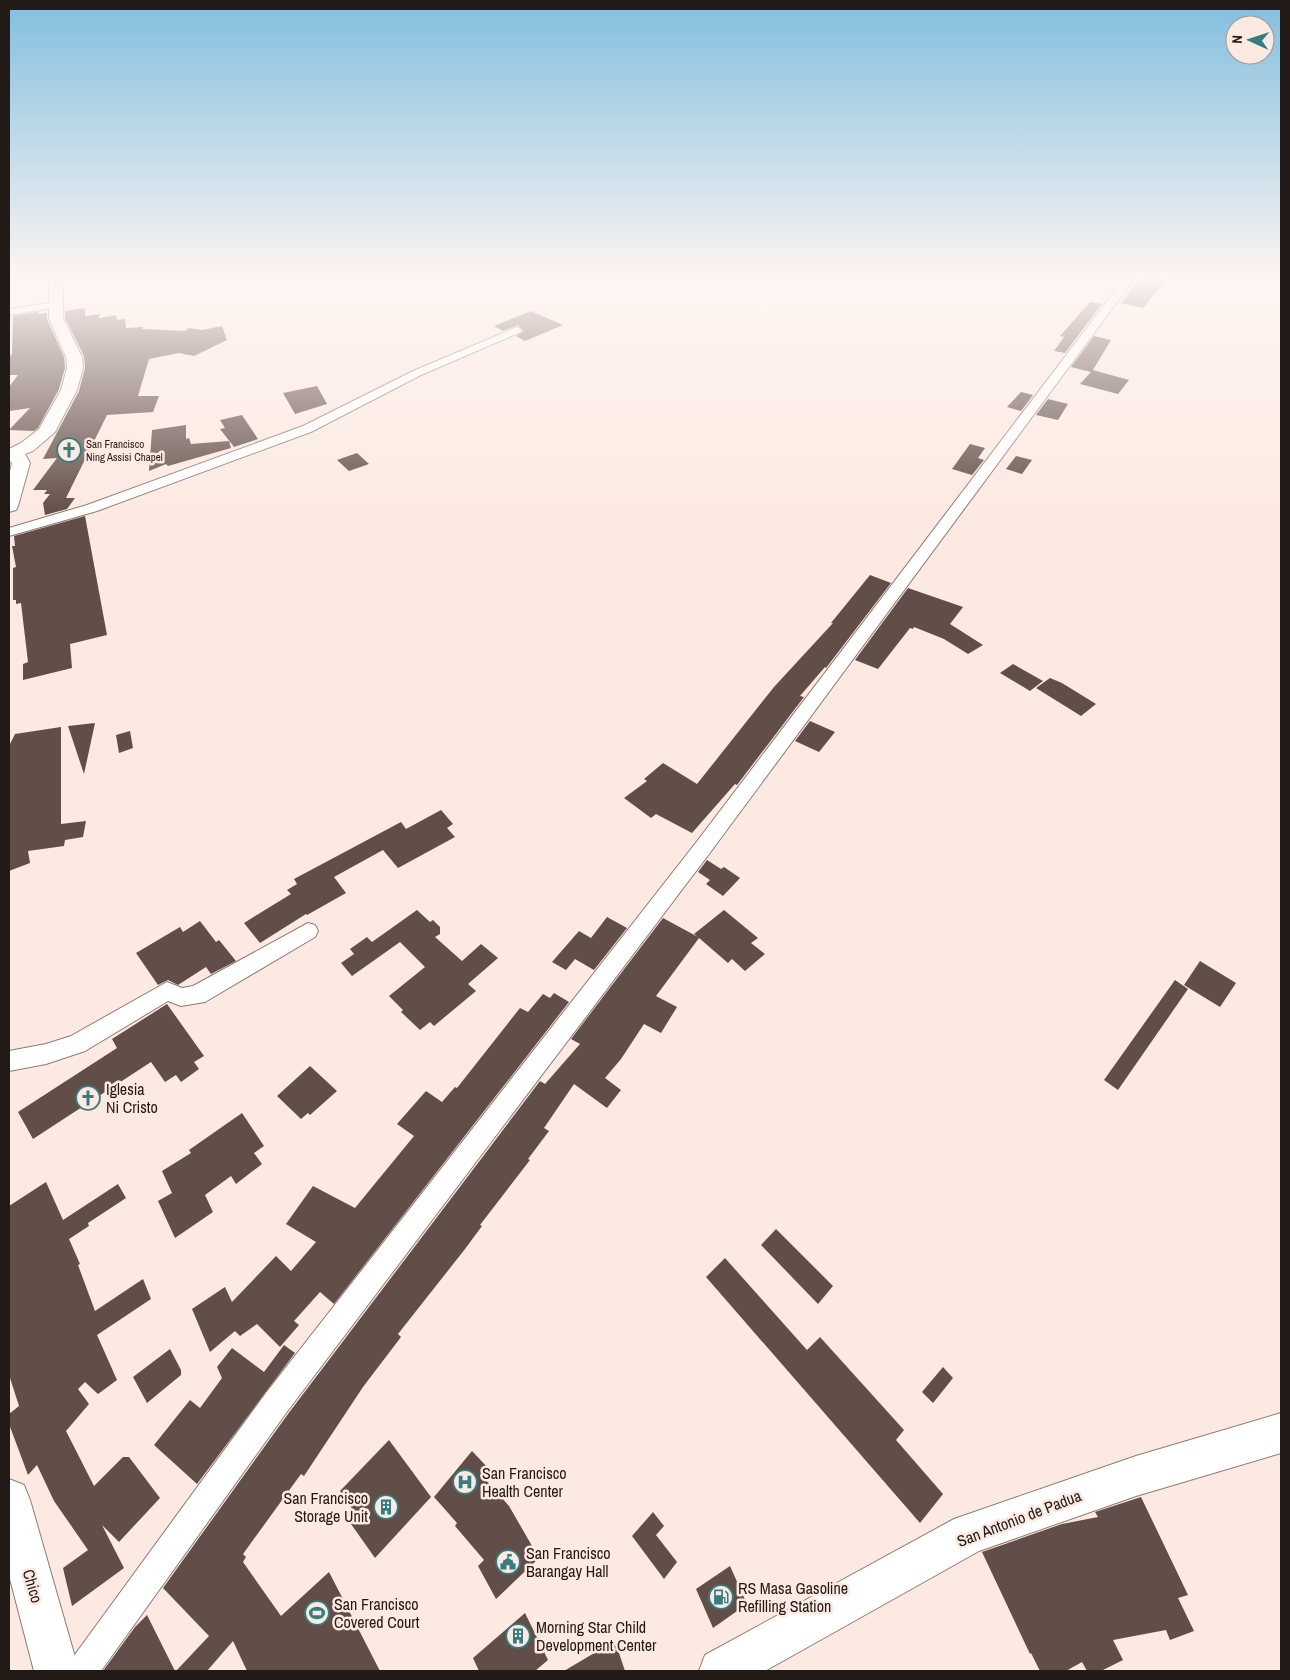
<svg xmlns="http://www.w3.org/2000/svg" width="1290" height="1680" viewBox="0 0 1290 1680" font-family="'Archivo Narrow',sans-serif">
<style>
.building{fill:#624e48}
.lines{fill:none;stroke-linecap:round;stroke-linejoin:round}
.street-casing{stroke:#8f7a73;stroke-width:2}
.secondary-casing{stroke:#8f7a73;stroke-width:2}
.street{fill:#fff;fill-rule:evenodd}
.secondary{fill:#fff;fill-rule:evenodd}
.labels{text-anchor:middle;stroke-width:5;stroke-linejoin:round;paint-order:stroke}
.far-poi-label{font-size:11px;fill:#221a17;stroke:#fce9e2;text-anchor:start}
.near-poi-label{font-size:16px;fill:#221a17;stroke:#fce9e2;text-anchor:start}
.near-street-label{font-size:16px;fill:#221a17;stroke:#fce9e2}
</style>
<rect width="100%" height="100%" fill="#fce9e2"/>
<path class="building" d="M1140 279H1166L1143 308 1121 303Z
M1090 302 1102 304 1065 353 1054 351 1064 337 1060 336Z
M85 308V316L100 314 99 318 116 315 117 320 125 319 126 328 143 327 142 329 185 331 189 328 202 330 222 326 227 340 194 356 179 353 149 359 138 396H159L153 412 107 415 66 498H75L67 509 45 515 43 503 50 494H44L47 490H33L57 458 43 459 79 391 85 368 84 356 65 318V311Z
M531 311 563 325 525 341 516 336 524 331 518 325 503 331 494 326Z
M38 312 39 314 47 313V319L64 357 65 368 59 389 38 428 34 431 9 430 30 408 9 411V387L18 375H9V357L12 354 13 316Z
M1094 336 1111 340 1093 370 1129 380 1118 394 1080 384 1091 372 1071 367Z
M317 386 327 404 295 414 283 393Z
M1021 392 1033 395 1021 411 1007 407Z
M1048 399 1068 404 1058 420 1036 415Z
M242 415 258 439 234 447 220 429 225 428 220 420Z
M186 425V439L189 438 191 444 229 441 231 448 168 466 166 464 149 471 152 430Z
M970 444 985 448 978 458 984 460 972 475 952 469Z
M357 453 369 464 349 471 337 460Z
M1016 456 1032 460 1022 474 1006 469Z
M85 516 107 635 70 644 72 668 23 680V664L28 662 21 603 16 604V600H13V568L16 567 12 546H15L14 536Z
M870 575 891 583 826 668 825 667 800 696 804 697 737 785 735 784 692 833 656 814 651 818 624 798 647 781 644 779 663 763 697 784 774 687 833 623H831Z
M908 588 963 607 950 624 983 645 968 654 944 639 914 627 913 629 910 628 878 669 855 660Z
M1013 664 1043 681 1030 691 1000 673Z
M1050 678 1062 683 1096 704 1081 716 1036 688Z
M810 721 835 732 819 752 795 741Z
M95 723 84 774 68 726Z
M61 727V824L86 821 83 837 65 840 64 846 28 851 30 863 9 871V746L15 734Z
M130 731 133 748 119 753 116 735Z
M441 810 453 824 447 828 455 837 398 868 383 850 334 877 346 893 307 915 306 914 260 943 244 923 291 894 287 890 297 884 294 879 401 822 406 829Z
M707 860 721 869 724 867 740 878 723 896 706 884 710 880 698 872Z
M417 910 430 922 433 920 440 927V934L435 937 462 961 481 944 498 958 468 984 476 991 434 1026 430 1022 420 1030 401 1012 403 1010 389 996 425 967 400 942 352 976 341 963 354 954 350 949 367 937 372 942Z
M724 910 758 938 751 943 765 954 745 971 732 959 728 963 699 938 656 996 677 1007 661 1033 644 1024 621 1059 605 1078 621 1090 607 1108 574 1084 544 1128 549 1131 528 1159 530 1160 480 1225 482 1226 465 1249 398 1334 401 1337 363 1387 304 1476 301 1474 243 1554 246 1557 243 1562 281 1616 329 1572 380 1671H247L233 1641 207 1671H176L209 1636 163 1588 288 1414 540 1081 545 1084 580 1044 571 1039 663 918 698 937 694 934Z
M607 917 627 928 594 970 575 959 566 970 552 962 579 931 591 938Z
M200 921 216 942 219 940 236 961 211 974 206 967 178 985 168 980 158 985 136 953 180 927 183 932Z
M1200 961 1236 983 1220 1007 1184 985Z
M1175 980 1188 989 1118 1090 1104 1080Z
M554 993 569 1002 334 1304 320 1292 294 1321 299 1325 280 1347 257 1324 240 1336 235 1331 210 1352 192 1309 225 1287 232 1302 276 1256 291 1271 316 1242 286 1224 313 1186 355 1208 414 1136 397 1124 426 1091 442 1102 455 1087 457 1088 520 1008 528 1012 543 994 550 998Z
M167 1004 204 1056 194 1062 199 1069 181 1082 176 1075 165 1082 151 1062 33 1139 18 1112 117 1048 112 1039Z
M310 1066 337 1091 310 1115 308 1113 301 1119 277 1096Z
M242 1113 264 1146 254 1153 262 1164 236 1184 231 1176 205 1195 213 1212 175 1238 158 1201 172 1193 162 1171 191 1153 189 1150Z
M46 1182 63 1220 118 1184 126 1198 88 1223 89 1226 69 1239 80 1264 78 1265 95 1311 143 1279 151 1299 97 1335 117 1380 98 1394 85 1382 78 1389 89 1404 66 1431 94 1486 123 1457H129L160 1498 119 1542 102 1525 124 1568 72 1606 63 1568 88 1550 54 1501 37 1465 28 1475 9 1424V1414L19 1406 9 1375V1206Z
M776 1229 833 1286 818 1304 761 1245Z
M725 1258 807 1350 820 1337 904 1430 896 1440 943 1494 920 1523 706 1277Z
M284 1345 295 1353 197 1484 154 1445 190 1400 200 1408 222 1378 217 1367 232 1348 264 1372Z
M170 1349 181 1370V1375L147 1403 133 1377Z
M943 1367 953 1378 933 1403 922 1392Z
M389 1440 431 1497 375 1558 351 1524 357 1516 340 1491Z
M472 1451 491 1471 485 1479 509 1506 539 1558 496 1599 478 1566 484 1560 455 1526 457 1523 434 1497Z
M1141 1497 1188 1595 1178 1598 1194 1631 1170 1640 1166 1630 1113 1640 1123 1660 1101 1671H1087L1082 1662 1066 1671H1040L1031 1653 1030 1654 982 1552 1062 1524 1098 1517 1095 1512Z
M653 1512 664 1526 656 1535 677 1562 664 1579 632 1536Z
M730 1566 747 1604 713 1628 696 1589Z
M525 1613 548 1660 535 1671H479L473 1658Z
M147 1615 175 1671H103L135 1627Z
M616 1644 625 1671H564L601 1649 604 1652Z"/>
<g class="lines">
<g class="street-casing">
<path id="street" d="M1124 279H1134L712 850 286 1413 101 1671H66L71 1660 266 1393 698 840Z
M55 302 60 305 59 307 9 315V309Z
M517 327 522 330 521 332 421 375 311 432 97 511 9 536V528L87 505 303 426 413 371Z
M308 923 315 925 318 931 315 937 205 1002 181 1006 168 1001 85 1051 46 1064 9 1071V1051L46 1044 71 1036 167 982 182 988 193 986Z"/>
</g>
<g class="secondary-casing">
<path id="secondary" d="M49 279H63V318L82 357 83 368 77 390 55 432 33 451 25 454 30 463 18 506 16 510 9 512V475L12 463 9 460V449L21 443 39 429 61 390 67 368 66 357 49 318Z
M1281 1413V1453L1136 1496 979 1551 765 1671H699L705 1655 954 1519 1136 1456Z
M9 1479 24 1485 30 1500 79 1671H34L9 1575Z"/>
</g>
<use href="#street" class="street"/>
<use href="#secondary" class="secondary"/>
</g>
<linearGradient id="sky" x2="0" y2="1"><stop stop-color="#81bedf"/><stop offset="0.54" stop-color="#fef5f2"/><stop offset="1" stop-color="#fef5f2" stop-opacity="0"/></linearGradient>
<rect width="1290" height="514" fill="url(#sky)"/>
<defs>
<g id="church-ring" transform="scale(1.25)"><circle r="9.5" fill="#fce9e2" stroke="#347d81" stroke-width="1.5"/><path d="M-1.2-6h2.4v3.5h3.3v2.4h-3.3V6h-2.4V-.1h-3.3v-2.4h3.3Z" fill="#347d81"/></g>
<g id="hospital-ring" transform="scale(1.25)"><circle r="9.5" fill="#fce9e2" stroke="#347d81" stroke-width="1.5"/><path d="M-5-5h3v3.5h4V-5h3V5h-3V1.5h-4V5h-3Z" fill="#347d81"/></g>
<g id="building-ring" transform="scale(1.25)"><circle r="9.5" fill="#fce9e2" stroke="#347d81" stroke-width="1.5"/><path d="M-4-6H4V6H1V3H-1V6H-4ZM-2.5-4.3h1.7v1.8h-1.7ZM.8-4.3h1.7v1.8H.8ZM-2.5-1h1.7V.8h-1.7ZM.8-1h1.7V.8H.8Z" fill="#347d81"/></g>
<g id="civic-ring" transform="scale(1.25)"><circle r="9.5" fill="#fce9e2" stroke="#347d81" stroke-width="1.5"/><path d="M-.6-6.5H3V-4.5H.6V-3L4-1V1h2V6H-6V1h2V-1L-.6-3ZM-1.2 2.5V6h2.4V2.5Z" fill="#347d81"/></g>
<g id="fuel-ring" transform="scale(1.25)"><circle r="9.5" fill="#fce9e2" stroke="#347d81" stroke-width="1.5"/><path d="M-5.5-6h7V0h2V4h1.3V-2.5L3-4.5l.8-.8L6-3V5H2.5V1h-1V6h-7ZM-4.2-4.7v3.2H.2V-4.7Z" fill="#347d81"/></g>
<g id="stadium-ring" transform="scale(1.25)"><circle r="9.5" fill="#fce9e2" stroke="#347d81" stroke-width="1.5"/><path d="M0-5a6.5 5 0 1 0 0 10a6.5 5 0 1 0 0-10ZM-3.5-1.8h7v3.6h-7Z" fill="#347d81"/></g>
</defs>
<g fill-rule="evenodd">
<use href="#church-ring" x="69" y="450"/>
<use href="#church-ring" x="88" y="1098"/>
<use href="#hospital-ring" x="465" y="1482"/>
<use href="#building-ring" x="386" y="1507"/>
<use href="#civic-ring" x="508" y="1562"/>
<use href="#fuel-ring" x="721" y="1597"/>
<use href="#stadium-ring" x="317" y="1613"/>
<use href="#building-ring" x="518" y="1636"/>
</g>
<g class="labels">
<g class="far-poi-label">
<text x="86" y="448">San Francisco<tspan x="86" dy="13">Ning Assisi Chapel</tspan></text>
</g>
<g class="near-poi-label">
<text x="106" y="1095">Iglesia<tspan x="106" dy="18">Ni Cristo</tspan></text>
<text x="482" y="1479">San Francisco<tspan x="482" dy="18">Health Center</tspan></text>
<text x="368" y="1504" text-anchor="end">San Francisco<tspan x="368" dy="18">Storage Unit</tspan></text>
<text x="526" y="1559">San Francisco<tspan x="526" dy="18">Barangay Hall</tspan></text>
<text x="738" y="1594">RS Masa Gasoline<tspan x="738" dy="18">Refilling Station</tspan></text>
<text x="334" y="1610">San Francisco<tspan x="334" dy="18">Covered Court</tspan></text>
<text x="536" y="1633">Morning Star Child<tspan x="536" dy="18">Development Center</tspan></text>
</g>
<g class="near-street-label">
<text transform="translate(1019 1518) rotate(-21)" y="6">San Antonio de Padua</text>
<text transform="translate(33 1586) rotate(74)" y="6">Chico</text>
</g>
</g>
<rect width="1290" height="1680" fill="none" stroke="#221a17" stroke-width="20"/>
<g transform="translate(1250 40) rotate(273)"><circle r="24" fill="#fce9e2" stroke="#a59691"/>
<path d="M0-4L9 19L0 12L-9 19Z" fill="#347d81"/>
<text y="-8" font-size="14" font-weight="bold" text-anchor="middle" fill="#221a17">N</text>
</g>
</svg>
